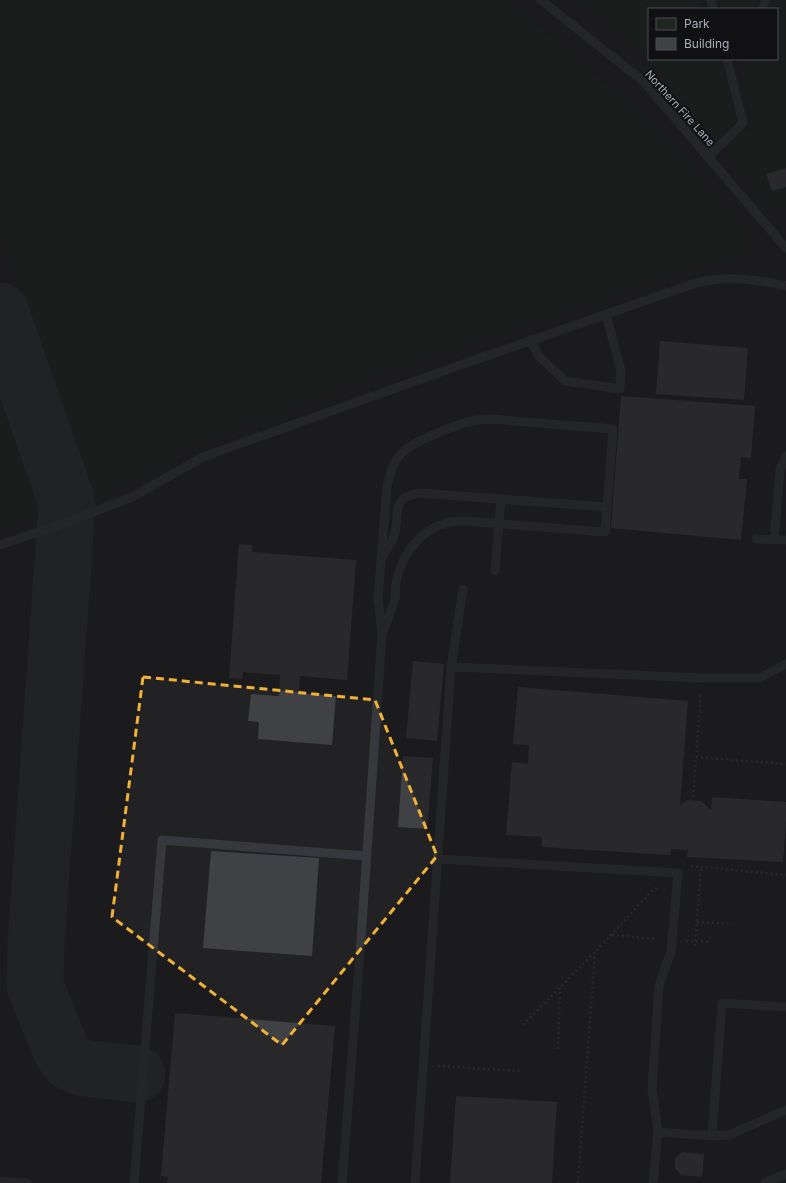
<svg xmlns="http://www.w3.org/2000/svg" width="786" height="1183" viewBox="0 0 786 1183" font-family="Inter,sans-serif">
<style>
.built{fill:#222225;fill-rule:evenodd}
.green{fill:#1e261f}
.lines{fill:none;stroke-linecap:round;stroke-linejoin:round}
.taxiway{stroke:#303135;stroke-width:57}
.building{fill:#404145}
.path{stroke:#3d3f44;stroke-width:2.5;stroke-dasharray:2 3;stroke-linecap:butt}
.lane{stroke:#37383d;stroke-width:9}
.marked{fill:none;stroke:#f2b134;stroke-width:3;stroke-dasharray:8 5;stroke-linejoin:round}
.labels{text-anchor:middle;stroke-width:4;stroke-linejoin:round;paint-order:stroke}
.street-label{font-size:11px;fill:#a8adb8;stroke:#111113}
</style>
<rect width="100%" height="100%" fill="#161618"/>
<path class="built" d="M0 0H786V1183H0ZM649 9H777V59H649Z"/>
<path class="green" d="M0 0H503L561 44 621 97 678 152 744 229 749 236V242L746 250 739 259 729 263 700 265 676 272 512 331 510 330 308 400 305 405 199 442 110 490 92 498V494L88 482 0 231Z
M573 0H701L704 9H649V59H719L732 99 733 113 731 126 714 135 674 87 624 36Z
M716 0H759L755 9H718Z
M773 0H786V208L776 214 725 150 756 123 742 62 744 59H777V9H769Z
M0 377 32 466 40 515 0 527Z"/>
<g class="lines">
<path class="taxiway" d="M0 311 65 497 67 506 36 943 35 986 62 1052 70 1062 83 1068 137 1074"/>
</g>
<path class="building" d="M786 168V187L772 191 766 174Z
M660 341 748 348 744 400 656 394Z
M621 396 755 406 751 458 741 457 739 479H747L741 540 611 528Z
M239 544 252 545V552L356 560 347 680 300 676 299 693 336 696 332 745 258 739 259 722 248 721 251 694 279 696 280 675 243 672 242 679 229 678Z
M413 661 444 664 437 741 406 738Z
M518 687 688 701 680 805 688 800 701 801 711 810 712 797 786 802V821L783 862 687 857 688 850 671 849 670 855 542 847V837L506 835 512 762 528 764 529 745 513 744Z
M403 756 433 758 427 829 398 827Z
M211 851 319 858 312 956 203 948Z
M175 1013 335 1026 321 1183H167L168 1177 161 1176Z
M456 1096 557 1102 552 1183H450Z
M682 1152 704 1154 702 1177 681 1175 675 1168V1158Z"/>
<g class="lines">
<path class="path" d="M696 757 786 764
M693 797 701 693
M691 866 786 875
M697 922 732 924
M612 935 657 939
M686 941 711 942
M695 946 701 867
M523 1025 595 952 652 891 658 887
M558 1049 560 988
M438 1066 519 1071
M578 1183 595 952"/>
<path class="lane" d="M541 0 644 82 786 248
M711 0 713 9
M762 9 766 0
M708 157 743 123 727 59
M530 340 539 356 565 381 620 389 621 371 606 314
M756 539 786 540
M774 540 780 470 786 456
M0 545 65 523 132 497 203 457 452 368 690 285C697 283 704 281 711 280 736 277 761 280 786 286
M383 556C386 549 392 543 394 536 401 514 389 498 419 493L607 507
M495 571 501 499
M451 667 702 678H759L786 664
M437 859 678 873 671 951 659 986 652 1089 658 1132 653 1183
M658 1132 712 1136 729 1135 786 1110
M712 1136 722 1003 786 1007
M0 1181 27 1183
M134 1183 162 840 366 856
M342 1183 361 939 382 634 378 598 387 486C390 475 392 464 400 455 410 442 461 422 478 420 482 419 486 419 491 419L613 429 605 532 464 521C459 522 452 521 446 523 420 530 404 553 397 578 395 585 396 592 395 599 392 611 386 623 382 634
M415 1183 451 667 463 589
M765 1183 786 1174"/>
</g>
<path d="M0 0H786V1183H0ZM143 677 375 700 437 856 282 1045 112 917Z" fill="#161618" fill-opacity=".55" fill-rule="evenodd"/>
<path class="marked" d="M143 677 375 700 437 856 282 1045 112 917Z"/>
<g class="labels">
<g class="street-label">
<text transform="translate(680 108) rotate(48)" y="4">Northern Fire Lane</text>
</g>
</g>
<rect x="648" y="8" width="130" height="52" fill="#111113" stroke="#4d4f55"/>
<rect x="656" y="18" width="20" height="12" fill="#1e261f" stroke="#4d4f55"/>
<text x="684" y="28" font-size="12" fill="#a8adb8">Park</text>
<rect x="656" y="38" width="20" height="12" fill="#404145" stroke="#4d4f55"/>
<text x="684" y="48" font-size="12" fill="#a8adb8">Building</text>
</svg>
